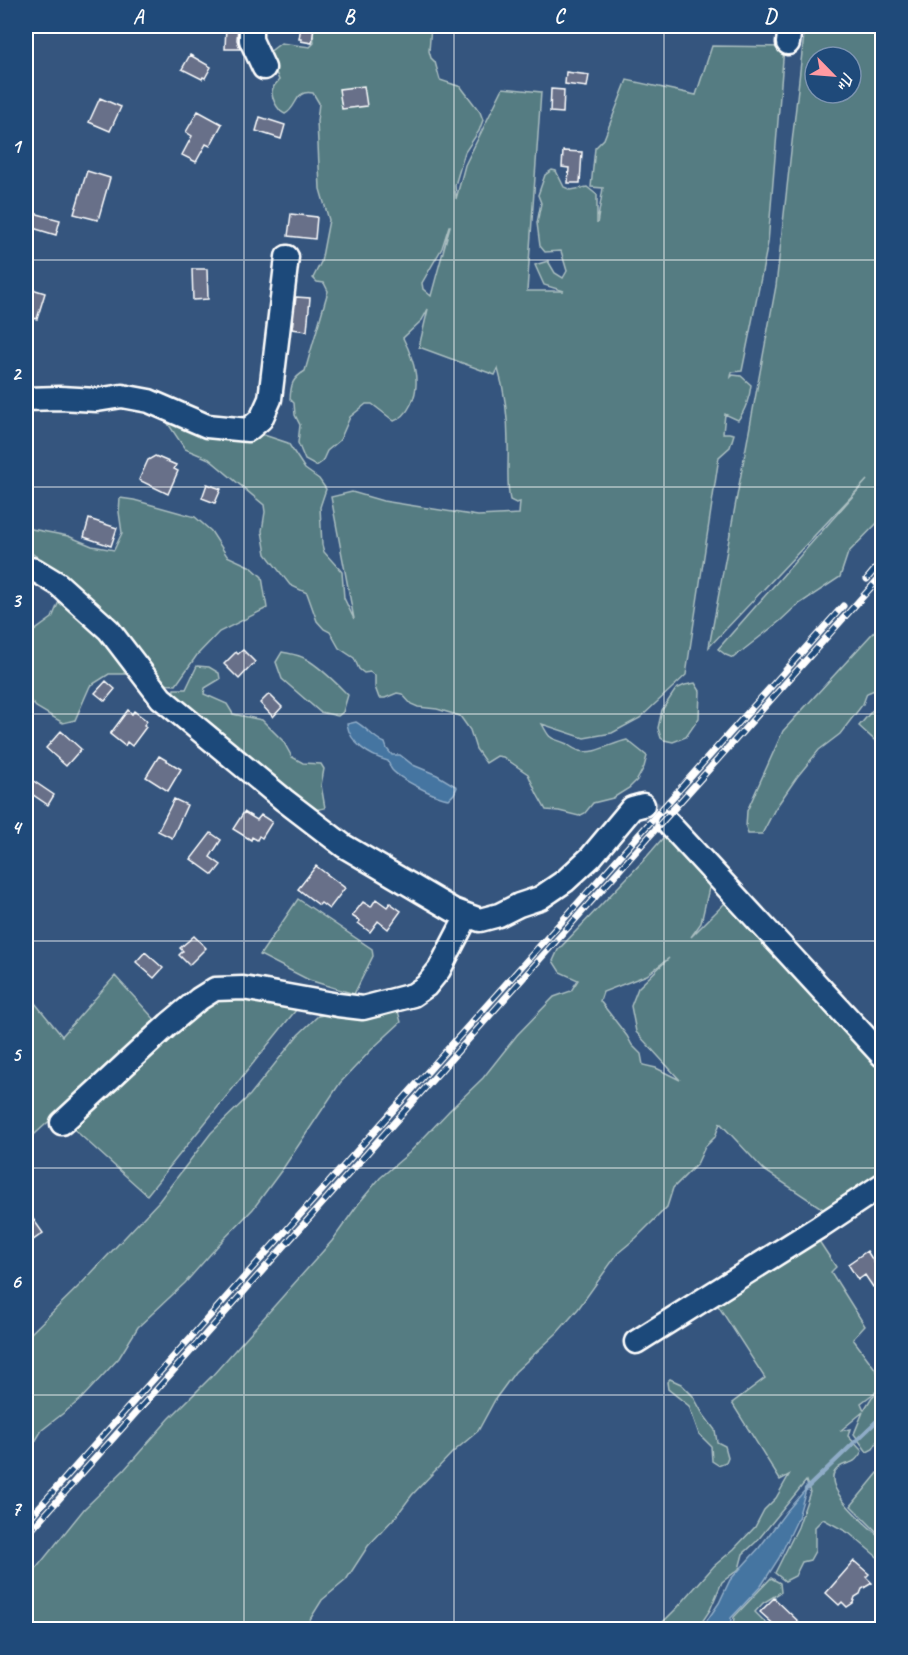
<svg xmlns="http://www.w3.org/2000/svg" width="908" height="1655" viewBox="0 0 908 1655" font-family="Caveat,sans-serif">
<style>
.green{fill:#557c82;stroke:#aabec0;stroke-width:1.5;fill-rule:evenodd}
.water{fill:#4575a1;stroke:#8facc7;stroke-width:1.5}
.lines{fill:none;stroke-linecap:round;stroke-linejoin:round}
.stream{stroke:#8facc7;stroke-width:4.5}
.building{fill:#676f89;stroke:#fff;stroke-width:1.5}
.minor-tunnel{stroke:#536e91;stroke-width:22;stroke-dasharray:22 11;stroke-linecap:butt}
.minor-casing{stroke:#fff;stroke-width:27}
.minor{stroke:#1f4a7a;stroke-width:22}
.rail-casing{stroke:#fff;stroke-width:7}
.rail{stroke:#1f4a7a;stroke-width:4.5;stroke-dasharray:14;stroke-linecap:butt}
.grid{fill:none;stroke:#fff;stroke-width:1.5;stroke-opacity:0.55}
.neatline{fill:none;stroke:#fff;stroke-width:2}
.grid-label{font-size:20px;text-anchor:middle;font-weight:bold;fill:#fff}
</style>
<rect width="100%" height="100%" fill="#35557e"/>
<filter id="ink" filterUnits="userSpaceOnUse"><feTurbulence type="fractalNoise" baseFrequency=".0167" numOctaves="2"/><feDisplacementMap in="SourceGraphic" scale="12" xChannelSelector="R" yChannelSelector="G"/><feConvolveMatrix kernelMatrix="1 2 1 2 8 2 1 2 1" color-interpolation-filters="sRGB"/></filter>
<g filter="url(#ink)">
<path class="green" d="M315 26H431L429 51 431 58 435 62 440 80 461 87 480 112 483 120 479 131 465 152 455 185 456 199 465 165 503 88 541 92 527 291H564L544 285 535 265 548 261 555 273 563 278 567 271 561 251 545 252 540 246 537 223 541 203 538 195 545 175 552 170 556 171 564 187 571 190 587 187 597 195V224L603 188 591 187 595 148 604 139 627 80 696 95 712 46 784 47 768 243 742 371 732 372 731 377 733 375 741 376 751 385C750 396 745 411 738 420L725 414 723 433H729L734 434 730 447 719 457 686 675 640 718 612 733 584 738 542 724C552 743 550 736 567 744 571 747 575 750 580 751 594 755 612 743 627 740L647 756 644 767 637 780 629 788 613 798 593 803 585 813 579 816 559 811 546 810 537 794 528 774 503 757 497 756 486 763 476 749 470 730 460 716 437 709 418 707 411 704 402 694 397 693 385 698H379L375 687V676L370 672 364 673 359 669 354 658 339 648 330 632 324 629 317 621 307 593 290 585 266 554 262 531 265 512 264 505 209 459 185 449 167 422 161 418 250 436 261 434 288 443 305 469 319 479 326 489 320 507 322 545 324 552 342 572 344 598 354 619 331 497 352 492 383 501 478 516 519 514 520 502 516 503 510 500C506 482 509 462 508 444 508 419 505 392 498 369L495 375 419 347 428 309 422 320 403 338C409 349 416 368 416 380 417 395 409 416 394 421L372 404H366L350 417 340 440 327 451 322 462 316 466 305 460 298 443 300 425 295 415 294 403 290 399C291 384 292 379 305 371L328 291 324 283 317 282 313 278 321 262 329 220 320 189 317 121 319 103 313 93C294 89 298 108 285 114 278 111 269 96 273 88 274 85 277 83 279 80L268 53 281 43 310 47 314 43 313 32ZM449 226H450L431 296 423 289 422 283 442 248Z
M805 26H882V518L848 553 840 577 796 606 780 621 733 658 726 655 718 649 867 480 709 647 776 286ZM815 57H851V93H815Z
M120 498 134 500 195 517 211 531 227 556 251 567 262 577 267 608 219 632 197 655 176 685 160 684 125 674H109L90 686 75 720 63 723 36 707 26 696V637L52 618 60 599 54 569 26 549V528L68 536 92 546 114 550 122 533 119 512Z
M882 623V687L867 693 863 704 840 734 819 750 797 777 775 809 762 834H748L746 827 747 811 783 731Z
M282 652C291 654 299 655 306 659 322 668 336 683 348 695L343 712 338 716 320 712 282 679 276 662Z
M197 666 209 667 219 673 220 679 205 688 204 694 227 704 233 714 262 720 283 741 292 757 303 763 321 764 324 769 321 785 325 808 315 810 294 798 277 779 246 762 173 695 174 689H186Z
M695 683 700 691 699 718 686 737 673 742 664 740 661 738 658 728 662 710 676 689 685 685Z
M882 699V747L859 726Z
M668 832 677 840 676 853 688 856 706 876 709 888 701 923 691 937 728 900 882 1069V1176L829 1213 764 1170 720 1123 715 1137 705 1147 697 1164 673 1188 667 1207 636 1238 618 1253 578 1309 557 1333 515 1372 496 1398 478 1431 452 1453 412 1495 397 1515 368 1546 346 1580 322 1600 304 1629 26 1630V1581L84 1509 124 1470 169 1419 211 1377 332 1241 359 1203 380 1178 409 1153 449 1111 483 1078 517 1035 554 997 571 991 578 980 560 972 553 961 558 950 643 861ZM669 958 638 988 631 1006 636 1032 680 1080 656 1068 643 1065 641 1054 632 1045 627 1036 600 1001 603 992 647 975Z
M298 899 372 949 373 956 354 994 309 980 260 955Z
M115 976 168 1034 214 996 300 1005 147 1195 57 1114 26 1142V992L62 1036Z
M396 1004 401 1022 374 1047 340 1083 284 1167 253 1209 222 1241 185 1283 138 1327 119 1358 80 1400 42 1430 26 1457V1338L81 1284 159 1201 211 1133 250 1095 298 1035 318 1016 356 1009Z
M817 1238 836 1267 831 1272 865 1326 853 1339 882 1378V1387L861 1403 864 1410 872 1397 882 1388V1434L873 1449 867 1452 854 1434 863 1412 840 1431 850 1429 848 1436 862 1451C852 1469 847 1459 837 1469 818 1487 870 1527 882 1539V1561L849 1533 823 1519 815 1527V1551L810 1560 802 1562 795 1576 785 1581 775 1573 798 1527 810 1492 806 1481 757 1541 743 1554 739 1569 722 1582 710 1610 702 1622 695 1629 655 1630 677 1608 714 1566 734 1549 755 1527 764 1510 776 1498 789 1475 780 1480 732 1403 765 1378 717 1304Z
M670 1379 681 1384 693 1396 703 1414 715 1430 717 1442 725 1446 728 1457 726 1462 718 1465 712 1461 711 1446 699 1434 689 1406 668 1389 667 1382Z
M882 1468V1537L851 1506Z
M771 1578 780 1583 781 1592 763 1603 755 1612 772 1629H747L741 1624 733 1627 734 1617Z"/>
<path class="water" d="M356 722C367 728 373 738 385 743L387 749 392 755H400L413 765 437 775 457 787 454 794 449 799C437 798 400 779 392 770 390 768 389 763 388 761 370 756 350 744 347 724Z
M806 1489 798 1518 779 1558 761 1586 731 1618 730 1629H701L719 1603 730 1580 759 1548 786 1512Z"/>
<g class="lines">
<path class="stream" d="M806 1489 882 1416"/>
</g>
<path class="building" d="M226 26H238L237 40 240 49H225Z
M301 26H314L312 43 301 41V39H299Z
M190 55 211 67 205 78 203 77 202 79 182 69Z
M566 72 589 75 587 87 565 84Z
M364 86 367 106 342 109 339 89Z
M551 89 564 90 563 113 550 112Z
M100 98 121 107 110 131 89 122Z
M198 111 222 124 210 146 206 144 196 162 182 155 192 136 186 132Z
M260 117 285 125 281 139 256 131Z
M563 151 582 152 580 183H568L569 168 562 167Z
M87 171 110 178 98 220 74 214Z
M26 211 60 220 56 235 26 226Z
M291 214 317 217 315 239 288 236Z
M192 269H207L208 299 193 300Z
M26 287 45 293 37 319 26 316Z
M296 297 310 298 307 331 292 329Z
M155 456 176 465 174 469 178 471 168 494 139 480 148 460Z
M207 484 221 489 215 503 202 498Z
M89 519 117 528 111 546 84 537Z
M243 650 255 662 239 679 224 664 236 652 238 654Z
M106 681 115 689 105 701 95 693Z
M269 694 282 707 273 717 260 703Z
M128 710 132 714 134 711 147 721 144 725 146 727 132 746 127 742 125 746 110 734Z
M61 731 81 749 66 766 46 748Z
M159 756 181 769 168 791 146 777Z
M26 776 54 795 48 805 26 790Z
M174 799 187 805 172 838 158 831Z
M244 812 257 820 261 815 272 822 262 838 259 836 257 840 252 837 251 840 233 829Z
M211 833 221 840 210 857 221 865 213 875 191 859Z
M316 866 345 888 329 909 321 903 319 905 298 889Z
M376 899 387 907 390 903 401 911 388 929 378 921 370 932 358 923 360 921 352 916 363 902 371 907Z
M194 936 206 948 189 965 179 955 183 951 180 948Z
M145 952 163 968 154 978 136 962Z
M26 1209 43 1233 26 1245Z
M867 1251 882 1275V1281L873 1287 865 1275 858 1280 848 1264Z
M854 1561 869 1574 866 1577 872 1583 862 1589 860 1594 855 1597 853 1603 847 1607 842 1602 839 1605 826 1593Z
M774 1598 799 1622 792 1629H779L760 1612Z"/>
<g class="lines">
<path class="minor-tunnel" d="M643 805 668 823"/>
<g class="minor-casing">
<path id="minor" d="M251 26V40L264 68
M788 43 790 26
M26 399 60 398 97 400 122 396 149 401 207 426 248 430 261 419 270 399 287 257
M26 568 35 570 58 584 109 630 161 698 284 800 344 846 453 910 480 920 499 915 519 905 540 898 565 881 591 857 632 808 643 805
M668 823 882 1055
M62 1123 169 1024 199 999 215 989 243 988 338 1005 363 1008 413 995 426 986 439 970 467 916
M636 1342 819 1227 882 1185"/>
</g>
<use href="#minor" class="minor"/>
<g class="rail-casing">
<path id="rail" d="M867 579 882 561
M26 1522 843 606
M26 1536 882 575"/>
</g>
<use href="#rail" class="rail"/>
</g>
</g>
<path class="grid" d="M244 26V1630M454 26V1630M664 26V1630M26 260H882M26 487H882M26 714H882M26 941H882M26 1168H882M26 1395H882"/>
<rect width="908" height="1655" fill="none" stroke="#1f4a7a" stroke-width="66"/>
<g transform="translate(833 75) rotate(115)"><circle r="28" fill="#1f4a7a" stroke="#7992af" stroke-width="1.5"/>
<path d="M0-4.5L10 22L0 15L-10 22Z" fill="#ff9aa2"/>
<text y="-9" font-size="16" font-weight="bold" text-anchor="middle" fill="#ffffff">Пн</text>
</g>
<rect x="33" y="33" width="842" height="1589" class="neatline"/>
<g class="grid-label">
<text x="138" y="23">A</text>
<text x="349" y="23">B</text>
<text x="559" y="23">C</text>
<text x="770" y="23">D</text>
<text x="16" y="153">1</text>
<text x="16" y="380">2</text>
<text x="16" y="607">3</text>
<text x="16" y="834">4</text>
<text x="16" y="1061">5</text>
<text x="16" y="1288">6</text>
<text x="16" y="1515">7</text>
</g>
</svg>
